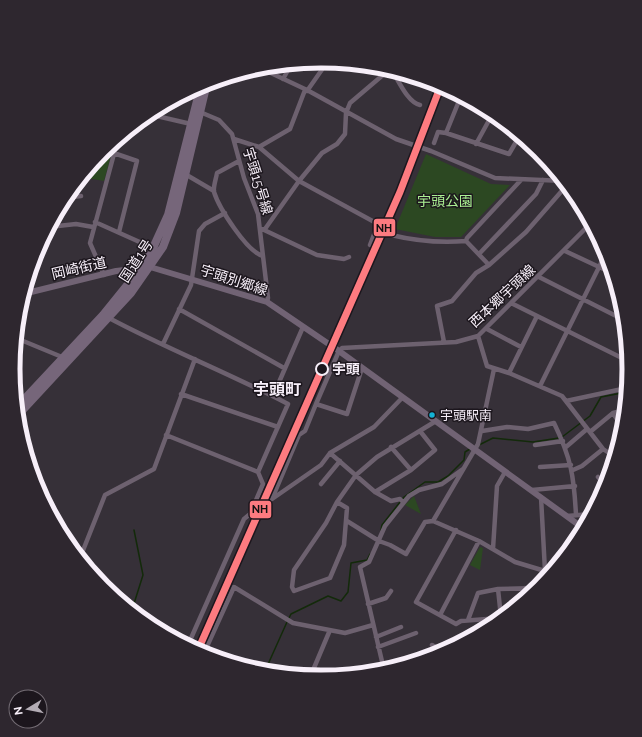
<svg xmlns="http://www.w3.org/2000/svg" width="642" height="737" viewBox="0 0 642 737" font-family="Raleway,'Noto Sans JP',sans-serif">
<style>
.green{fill:#2c4822}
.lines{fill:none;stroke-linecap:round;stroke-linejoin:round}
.stream{stroke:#132a0a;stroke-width:1.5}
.street{stroke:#6d616f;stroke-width:4.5}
.secondary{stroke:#716374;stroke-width:6}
.highway{stroke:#76667a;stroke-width:8}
.rail-1-casing{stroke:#1c161d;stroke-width:10}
.rail-1{stroke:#fd7b80;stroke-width:7}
.stop-dot{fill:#1c161d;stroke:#f7eff9;stroke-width:2}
.bus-dot{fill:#13b2d5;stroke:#1c161d;stroke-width:1.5}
.labels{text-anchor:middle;stroke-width:3;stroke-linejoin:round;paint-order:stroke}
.bus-label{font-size:13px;fill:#f7eff9;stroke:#1c161d;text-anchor:start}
.street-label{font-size:14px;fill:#f7eff9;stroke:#1c161d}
.park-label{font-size:14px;fill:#aaf092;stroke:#1c161d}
.stop-label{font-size:14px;font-weight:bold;fill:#f7eff9;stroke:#1c161d;text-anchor:start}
.quarter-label{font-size:16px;font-weight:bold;fill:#f7eff9;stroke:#1c161d}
.rim{fill:none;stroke:#f7eff9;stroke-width:5}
.line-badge{stroke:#1c161d;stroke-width:1.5}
.pale-badge-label{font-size:11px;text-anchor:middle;font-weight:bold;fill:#111}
</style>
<rect width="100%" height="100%" fill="#363038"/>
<path class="green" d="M111 145H114L104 181 81 177 103 151Z
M426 154 491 184 510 185 461 237H435L395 229Z
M414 496 421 514 405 505Z
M480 547 483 548 480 570 470 565Z"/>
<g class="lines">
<path class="stream" d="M562 437 590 416 601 397 627 392
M479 445 493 438 533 442 559 438
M381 530 382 525 404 497 425 482H438L448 476 464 460 465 452 470 449
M132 610 143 575 134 530
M289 618 291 614 328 596 341 601 348 592 351 563 367 560 370 554
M265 671 287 622"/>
<path class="street" d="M258 67 307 90 396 139 431 151 495 178 564 181
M391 69C398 79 407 102 420 105
M283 79 292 63
M307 91 328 61
M461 96 446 133 509 154 520 135
M200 112 219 120 232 134 244 178 258 214 268 298 267 302
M148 114 191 124
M234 139 259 147 299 181 378 224 370 245
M434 143 438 132 446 133
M476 144 493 113
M259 147 290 129 305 90
M105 150 137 161 119 232
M239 161 217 173C216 179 213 187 214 192 219 208 247 252 263 256
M185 174 214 191
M65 198 81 196
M95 222 153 248
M49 227 76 224 93 227
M262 229 317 255 344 259 349 257
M265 229 299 181 322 153 337 144 345 134 346 113 350 103 390 69
M391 235C416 241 441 243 466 241
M466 241 467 238 521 180
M466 241 489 265
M565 251 612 273
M479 254 536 194 543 180
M104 275 90 243 118 139
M539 277 624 320
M513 304 628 361
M179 309 284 368
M109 318C167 349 229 373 288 404L258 472 263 484 250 514 244 519 188 645
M487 329 521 347
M478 336 487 366 509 373 562 396 603 449 609 453 618 445
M16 338 62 357
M444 342 437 306 452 301 476 273 489 265 526 232 567 185
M163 344 191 285 199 231 205 224 225 213
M362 368 347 414 316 404 339 351 342 348 456 342 478 336 591 223
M509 373 537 316
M540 386 606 253
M181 394 278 427
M273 396 303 327
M402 398 374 427 330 453 375 492 391 501 400 499 403 502
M566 401 627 388
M316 404 305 431 299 435 272 499 321 465 330 453
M613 413 623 429
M482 431 507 427 528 429 554 423C571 458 574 476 576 515
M590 432 613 413 625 410
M166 435 258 472
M535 445 563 441
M391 447 411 470
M566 447 587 429
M540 467 571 465
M573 470 582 466 603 449
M598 477 606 486
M321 484 340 461
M532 490 575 486
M375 492 411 470 435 450 420 431
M337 502 347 508 344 545 330 578 294 591 292 587 294 570 326 523 337 502 356 475 377 457 436 421
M567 516 591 514
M347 521 379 541 390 545 406 554 425 522 433 521 479 541 515 562 545 571 541 497
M433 521 478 444 494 369
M456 530 416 602 456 624 461 621 500 618
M493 549 497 486 505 472
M80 558 105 495 154 469 195 359
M525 588 526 597
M498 589 501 617
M368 604 386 598 391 591
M440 615 479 541
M468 620 478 593 498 589 537 588
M376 637 401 627
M432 645 442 651
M378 647 416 633
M204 653 234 587 293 623 345 633 373 625
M384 669 403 662 405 663
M384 670 360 567 369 562 385 526 409 496 419 490 442 484 463 469
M311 675 330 630"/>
<path class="secondary" d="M23 294 116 271 150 267 267 302 339 351 583 528"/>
<path class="highway" d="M17 407 103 315 141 268 153 248 168 215 201 85
M18 415 131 293 163 247 176 213 207 83"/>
<g class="rail-1-casing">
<path id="rail-1" d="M198 650 400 192 441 85"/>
</g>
<use href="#rail-1" class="rail-1"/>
</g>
<circle class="stop-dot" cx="322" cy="369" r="6"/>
<circle class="bus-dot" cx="432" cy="415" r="3.5"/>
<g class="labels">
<g class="bus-label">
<text x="440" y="420">宇頭駅南</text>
</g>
<g class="street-label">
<text transform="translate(258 181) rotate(73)" y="5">宇頭15号線</text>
<text transform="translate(136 261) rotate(-57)" y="5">国道1号</text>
<text transform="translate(79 268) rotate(-13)" y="5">岡崎街道</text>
<text transform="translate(234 280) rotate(18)" y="5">宇頭別郷線</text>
<text transform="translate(502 296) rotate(-43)" y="5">西本郷宇頭線</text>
</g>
<g class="park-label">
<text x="445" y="206">宇頭公園</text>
</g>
<g class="stop-label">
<text x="332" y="374">宇頭</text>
</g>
<g class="quarter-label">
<text x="277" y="395">宇頭町</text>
</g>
</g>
<path d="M0 0H642V737H0ZM20 369a301 301 0 1 1 602 0a301 301 0 1 1-602 0Z" fill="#2e272f" fill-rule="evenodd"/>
<path class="rim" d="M20 369a301 301 0 1 1 602 0a301 301 0 1 1-602 0Z"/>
<g class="line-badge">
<rect x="373" y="218" width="23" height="19" rx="4" fill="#fd7b80"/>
<rect x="249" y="500" width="23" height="19" rx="4" fill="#fd7b80"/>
</g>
<g class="pale-badge-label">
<text x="384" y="232">NH</text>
<text x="260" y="513">NH</text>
</g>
<g transform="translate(28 709) rotate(260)"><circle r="19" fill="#1c161d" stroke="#746d75"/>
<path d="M0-3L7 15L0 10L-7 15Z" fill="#b3acb5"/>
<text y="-6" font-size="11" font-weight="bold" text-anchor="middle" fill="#f7eff9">N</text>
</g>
</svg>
